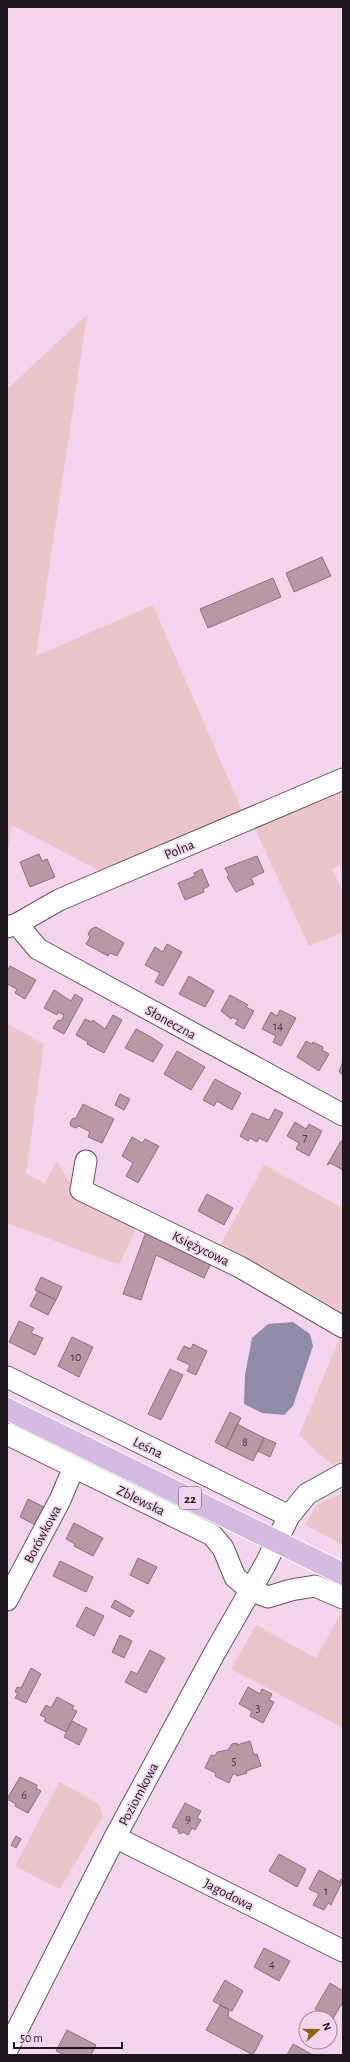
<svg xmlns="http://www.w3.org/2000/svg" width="350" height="2062" viewBox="0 0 350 2062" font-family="'Alegreya Sans',sans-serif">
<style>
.green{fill:#ecc5c9}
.water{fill:#908ba9}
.building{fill:#ba97a5;stroke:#8f6e7c}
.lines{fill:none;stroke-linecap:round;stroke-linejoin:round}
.minor-casing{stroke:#695165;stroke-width:23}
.major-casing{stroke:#fff;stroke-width:24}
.minor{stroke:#fff;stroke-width:21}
.major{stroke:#d4bbe2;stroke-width:22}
.labels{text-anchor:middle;stroke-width:3.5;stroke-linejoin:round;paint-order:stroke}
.number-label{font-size:12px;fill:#463640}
.shield{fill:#f3d6ee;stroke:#5f505c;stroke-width:1}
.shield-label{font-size:13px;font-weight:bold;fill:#20161e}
.street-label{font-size:14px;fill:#20161e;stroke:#f3d6ee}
</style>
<rect width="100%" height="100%" fill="#f3d6ee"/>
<path class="green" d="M87 315 36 656 153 605 244 815 100 871 12 825 7 856V389Z
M343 788V864L332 869 343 892V932L309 946 254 827Z
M7 1024 44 1044 26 1174 45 1183 57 1161 79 1198 137 1226 119 1265 7 1223Z
M264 1165 343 1208V1312L221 1244Z
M341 1335 343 1336V1460L332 1465 299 1435Z
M343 1493V1545L305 1525 317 1505Z
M342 1611 343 1728 231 1669 256 1625 316 1658Z
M59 1782 98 1803 103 1816 60 1889 15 1866Z"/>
<path class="water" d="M293 1322 310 1334 313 1346 293 1406 284 1415 262 1413 244 1404 245 1375 252 1338 268 1324Z"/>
<path class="building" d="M322 557 331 576 294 592 286 573Z
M273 578 281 597 208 628 200 609Z
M39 854 42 861 47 859 55 877 30 887 20 862Z
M257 856 264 872 251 878 254 884 236 892 227 877 229 876 225 868Z
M202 869 209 886 203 889 204 892 185 900 178 883 195 876 194 873Z
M96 927 124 943 117 956 110 953 108 956 86 944 90 937 88 934 91 929Z
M167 944 182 952 163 986 155 982 160 973 145 965 155 947 163 952Z
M10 966 36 980 25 999 15 993 17 989 7 984V972Z
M189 976 214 991 205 1007 179 994Z
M54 990 71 1001 75 994 83 999 64 1034 53 1028 58 1020 61 1021 64 1015 58 1012 57 1015 44 1008Z
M230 995 248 1005 246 1007 254 1011 244 1029 235 1024 238 1020 232 1017 231 1019 221 1011Z
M280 1010 296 1018 281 1046 273 1042 276 1036 262 1029 271 1012 277 1016Z
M113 1015 122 1020 104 1053 87 1044 88 1042 76 1035 85 1019 92 1022 93 1020 105 1029Z
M136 1029 151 1037 163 1045 153 1062 125 1048Z
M306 1041 312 1044 313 1042 323 1047 322 1050 329 1054 319 1071 297 1057Z
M177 1051 205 1067 191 1090 164 1074Z
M343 1061V1075L339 1072Z
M215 1079 241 1093 232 1110 217 1101 214 1106 203 1100Z
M120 1094 130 1099 124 1110 115 1105Z
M83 1104 114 1119 102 1143 88 1137 90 1132 79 1126 75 1128 71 1126 70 1123 72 1119 76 1118Z
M275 1109 283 1113 267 1142 259 1138 257 1142 250 1138 248 1141 240 1136 252 1113 269 1120Z
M295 1122 306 1129 309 1124 322 1131 309 1156 296 1149 299 1143 287 1136Z
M132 1137 142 1143 145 1139 159 1146 138 1183 126 1176 133 1163 122 1156Z
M341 1141 343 1142V1170L330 1163 327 1165Z
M207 1194 233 1208 224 1225 198 1211Z
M146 1232 211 1263 204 1278 156 1255 141 1300 123 1294Z
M41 1277 62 1287 56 1300 35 1290Z
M38 1291 56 1300 48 1315 30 1306Z
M19 1321 34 1328 31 1333 43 1338 35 1355 9 1342Z
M72 1337 93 1347 79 1377 58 1366Z
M193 1344 207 1351 196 1375 187 1371 190 1365 177 1359 184 1346 191 1349Z
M170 1369 183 1375 161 1420 148 1414Z
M230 1412 241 1418 226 1448 215 1442Z
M237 1424 264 1438 253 1461 226 1448Z
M264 1438 276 1443 270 1457 258 1451Z
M28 1499 48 1509 39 1527 20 1517Z
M74 1523 103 1538 93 1556 74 1546 75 1544 66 1539Z
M138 1558 157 1567 148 1584 130 1575Z
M60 1561 93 1577 86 1592 53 1576Z
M115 1600 134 1611 130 1617 111 1607Z
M86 1607 104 1616 94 1636 76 1626Z
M120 1635 132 1641 124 1658 112 1652Z
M150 1650 165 1658 146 1693 125 1682 131 1671 137 1674Z
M31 1668 41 1674 26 1703 15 1698 18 1693 15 1692 17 1687 21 1688Z
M248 1687 260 1694 262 1689 272 1694 269 1700 274 1702 263 1723 250 1716 252 1711 239 1704Z
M57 1697 74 1706 72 1709 77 1711 66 1732 44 1721 46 1718 40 1715 46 1705 51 1708Z
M72 1721 87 1729 79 1745 64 1737Z
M250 1741 254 1755 257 1754 261 1766 246 1771 247 1773 237 1776 236 1774H233L229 1783 215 1776 216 1773 205 1768 211 1755 215 1756 217 1752 228 1750 232 1744 237 1743V1745Z
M20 1777 37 1785 36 1788 41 1791 28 1813 15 1806 16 1804 7 1799Z
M185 1803 201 1811 197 1818 201 1820 195 1830 192 1828 188 1835 183 1832 180 1834 178 1832V1829L172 1827Z
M16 1836 21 1839 16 1848 11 1845Z
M279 1854 306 1869 297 1887 269 1871Z
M319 1870 340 1882 341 1879 343 1880 331 1905 328 1903 324 1910 313 1905 319 1894 309 1889Z
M264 1948 290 1961 279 1981 254 1967Z
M225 1980 243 1991 232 2011 213 2001Z
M330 1983 343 1991V2002L332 2020 315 2009Z
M220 2005 229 2010 228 2017 263 2036 253 2055 206 2030Z
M67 2030 96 2045 91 2055H65L56 2051Z
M293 2044 313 2055H287Z"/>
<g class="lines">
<g class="minor-casing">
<path id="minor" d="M17 924 38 949 343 1115
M7 927 17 924 59 900 343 779
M86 1161 81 1190 240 1267 343 1327
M7 1377 289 1516
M7 1434 212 1535 223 1548 235 1577 250 1590 268 1597 291 1590 315 1586 343 1598
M7 1600 60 1500 74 1467
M115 1837 343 1951
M7 2050 115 1837 214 1654 265 1565 289 1516 307 1494 343 1474"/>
</g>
<g class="major-casing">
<path id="major" d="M7 1409 343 1574"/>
</g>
<use href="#minor" class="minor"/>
<use href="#major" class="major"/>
</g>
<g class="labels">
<g class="number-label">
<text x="278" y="1030">14</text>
<text x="305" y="1141">7</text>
<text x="76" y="1361">10</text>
<text x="245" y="1446">8</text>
<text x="258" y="1712">3</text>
<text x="234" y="1765">5</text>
<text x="24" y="1799">6</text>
<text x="188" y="1823">9</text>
<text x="326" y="1895">1</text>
<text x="272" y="1968">4</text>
</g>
<rect class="shield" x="179" y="1487" width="22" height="22" rx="3"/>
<g class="shield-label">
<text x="190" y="1503">22</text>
</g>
<g class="street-label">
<text transform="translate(179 849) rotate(-23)" y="5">Polna</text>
<text transform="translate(171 1022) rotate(29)" y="5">Słoneczna</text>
<text transform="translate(201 1248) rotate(26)" y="5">Księżycowa</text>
<text transform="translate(148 1447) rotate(26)" y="5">Leśna</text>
<text transform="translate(141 1500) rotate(26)" y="5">Zblewska</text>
<text transform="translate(42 1534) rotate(-62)" y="5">Borówkowa</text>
<text transform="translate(138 1794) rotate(-62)" y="5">Poziomkowa</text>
<text transform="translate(229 1894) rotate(27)" y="5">Jagodowa</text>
</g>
</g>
<rect width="350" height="2062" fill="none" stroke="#20161e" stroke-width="16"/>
<g transform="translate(318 2030) rotate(69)"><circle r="19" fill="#f3d6ee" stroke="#9f899b"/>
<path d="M0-3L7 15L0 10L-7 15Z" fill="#945f15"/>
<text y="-6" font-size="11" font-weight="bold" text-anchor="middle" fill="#20161e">N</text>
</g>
<path d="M14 2042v6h108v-6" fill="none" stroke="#20161e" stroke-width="2"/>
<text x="20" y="2042" font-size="12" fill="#20161e" stroke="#f3d6ee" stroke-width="3" paint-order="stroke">50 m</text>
</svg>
